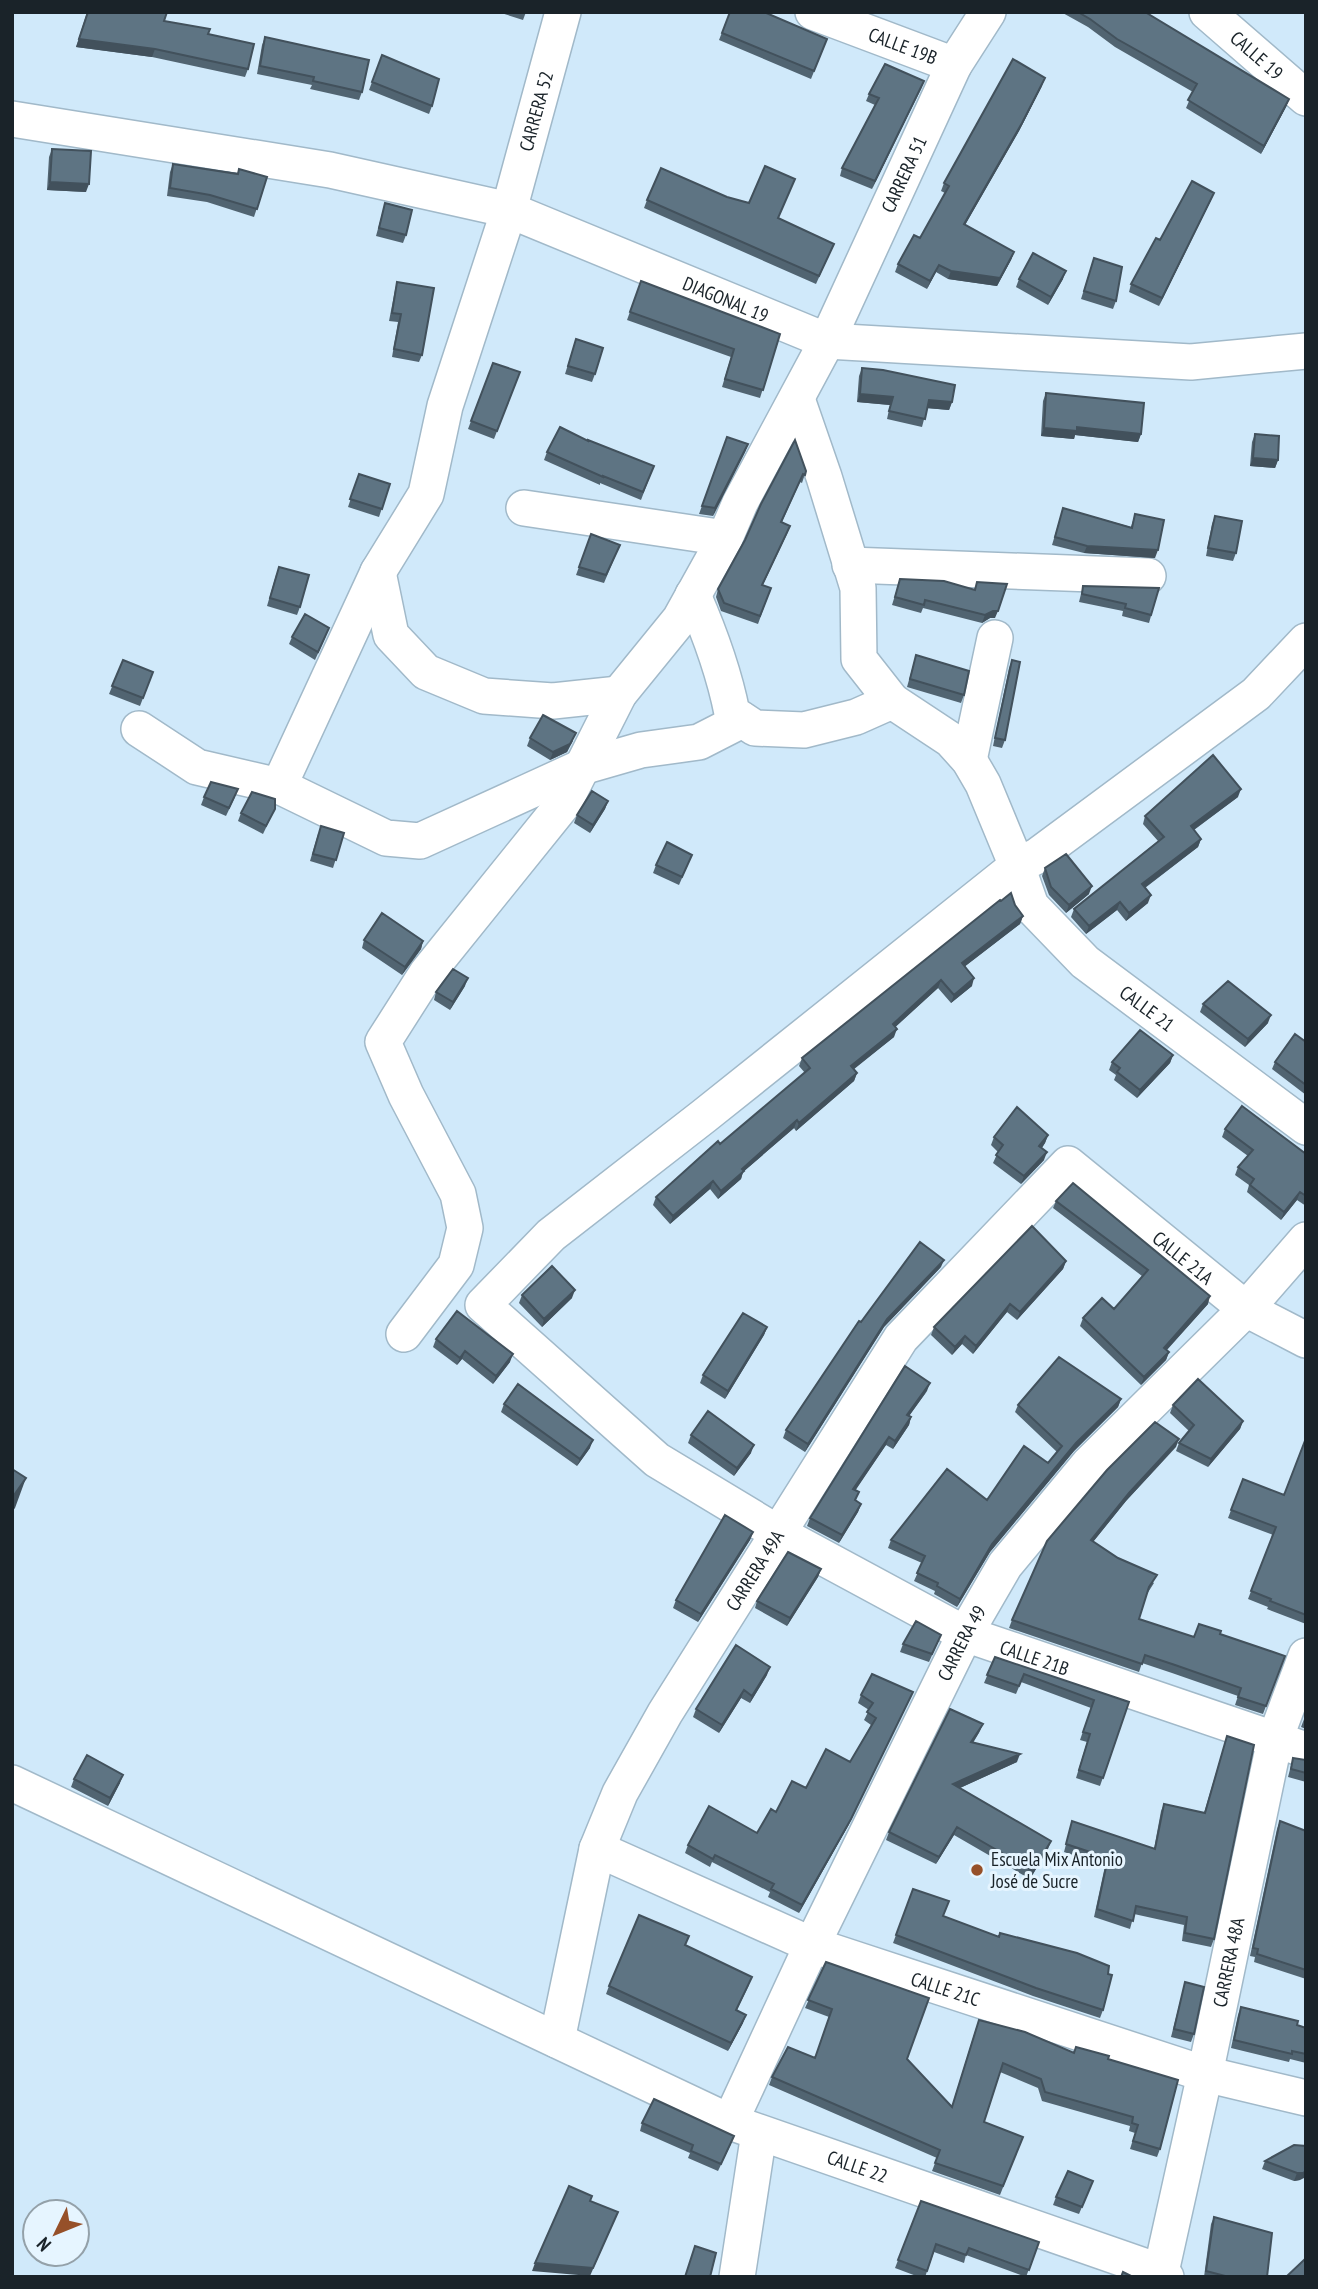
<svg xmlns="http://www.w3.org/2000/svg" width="1318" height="2289" viewBox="0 0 1318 2289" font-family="'PT Sans Narrow',sans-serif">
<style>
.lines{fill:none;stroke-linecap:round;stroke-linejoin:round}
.minor-casing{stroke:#a1b9c9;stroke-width:38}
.minor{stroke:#fff;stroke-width:35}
.wall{fill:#516471}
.shaded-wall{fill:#42515c}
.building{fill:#5e7483;stroke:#42515c;stroke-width:2}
.poi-dot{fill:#965029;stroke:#e6f5ff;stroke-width:2.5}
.labels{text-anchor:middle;stroke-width:6;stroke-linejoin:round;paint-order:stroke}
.street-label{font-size:19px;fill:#1a2329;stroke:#e6f5ff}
.poi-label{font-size:19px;fill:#1a2329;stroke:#e6f5ff;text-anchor:start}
</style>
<rect width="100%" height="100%" fill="#d0e9fa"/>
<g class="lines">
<g class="minor-casing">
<g id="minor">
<path id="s1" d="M813 12 954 65"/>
<path id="s2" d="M1207 12 1306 98"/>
<path id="s3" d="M12 119 330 170 509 210 827 341 1191 362 1306 351"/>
<path id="s4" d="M797 399 824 477 858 588 859 659 892 701 951 740 969 760 983 784 1017 866 1031 906 1085 962 1306 1127"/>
<path d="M524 508 725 538"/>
<path d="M850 565 1148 576"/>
<path d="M378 572 391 635 426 672 484 696 553 701 619 694"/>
<path d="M693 595C710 634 724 672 732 713L755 728 804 730 856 717 892 701"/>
<path id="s5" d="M1306 641 1256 694 1037 856 1017 866 704 1116 551 1235 483 1305 657 1460 778 1533 965 1634 1306 1750"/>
<path d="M139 729 197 767 279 786 386 838 420 841 582 767 641 750 699 742 742 720"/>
<path d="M969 760 995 638"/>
<path id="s6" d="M279 786 378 572 426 494 445 406 509 210 563 12"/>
<path id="s7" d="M404 1334 456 1265 465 1228 458 1194 406 1095 383 1042 427 973 564 803 619 694 680 619 725 538 740 503 827 341 954 65 988 12"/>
<path id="s8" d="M12 1783 730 2122 1161 2272 1166 2277"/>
<path id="s9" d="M597 1849 812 1945 1205 2074 1306 2098"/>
<path id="s10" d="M557 2040 597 1849 620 1793 665 1713 901 1338 1068 1164 1246 1309 1306 1340"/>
<path id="s11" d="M730 2122 812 1945 965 1634 1005 1565 1089 1464 1246 1309 1306 1240"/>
<path id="s12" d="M1161 2272 1205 2074 1275 1739 1306 1656"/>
<path d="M737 2277 759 2133"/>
</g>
</g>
<use href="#minor" class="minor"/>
</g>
<path class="wall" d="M87 12 164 21 208 34 248 69 245 77 152 57 76 47Z
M498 12H526L523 20Z
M730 12 827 39 811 79 719 40Z
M1061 12H1145L1289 99 1286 107 1261 154 1186 108 1193 92 1115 47 1088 27Z
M265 37 362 92 359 100 310 89 312 85 257 74 262 45Z
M924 81 872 189 840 176 842 168 875 105 866 101 869 94Z
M372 82 432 106 429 114 369 90Z
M1042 86 1019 131 965 225 1014 252 1011 260 997 286 948 279 936 272 927 289 895 272 898 264 920 238 945 193 941 191 944 183Z
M52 149 86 192 47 190 49 157Z
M173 164 267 177 254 217 207 202 167 196 170 172Z
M795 179 778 218 834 244 816 284 644 208 647 200 727 197 749 203Z
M1211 200 1159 306 1129 292 1131 284 1160 240Z
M385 203 406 235 403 243 376 236Z
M1094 258 1116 301 1113 309 1081 299Z
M1019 279H1063L1048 305 1016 287Z
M641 281 780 334 760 398 722 387 731 357 627 320Z
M397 282 422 355 419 362 392 357 398 322 389 321 395 290Z
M576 339 595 374 592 382 565 374Z
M493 363 520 372 494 439 468 429Z
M862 368 952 402 949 410 927 408 922 427 887 419 890 405 857 402 859 376Z
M1046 393 1141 434 1138 442 1075 435 1074 439 1041 436 1043 401Z
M1255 434 1278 460 1275 468 1250 466 1252 442Z
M727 437 748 444 745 452 713 516 699 514Z
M588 441 654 466 641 500 600 483V485L544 460 547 452Z
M806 471 802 483 800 482 782 522 790 526 762 585 771 588 758 624 721 611 716 597 718 589 745 540 761 504Z
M359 474 390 484 379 517 348 507Z
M1063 508 1131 527 1135 514 1155 558 1084 553 1052 545Z
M1215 516 1236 553 1233 561 1206 556 1212 524Z
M591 534 620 545 604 583 576 575Z
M276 575 300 607 297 615 267 606Z
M900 579 995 618H990L982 623 923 608 921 613 892 605Z
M1083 586 1159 588 1149 623 1122 616 1123 611 1079 602Z
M326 636 315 660 289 644 292 637Z
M916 655 964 695 961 703 907 687Z
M123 660 153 672 140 706 109 694Z
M1012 660 1005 740 1002 748 993 746 1009 668Z
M530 738 573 741 567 752 550 760 527 746Z
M204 797H235L226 816 201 805Z
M1238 797 1194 830 1201 839 1198 847 1145 888 1148 903 1126 921 1117 910 1086 934 1071 917 1074 909 1158 841 1143 824 1145 816Z
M608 801 605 809 590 833 574 823 577 815Z
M275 809 263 834 238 821 241 813Z
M344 833 333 868 310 861 318 834Z
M692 855 679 885 653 873 656 865Z
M1045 868 1089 894 1066 913 1049 895 1042 876Z
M1001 901 1015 905 1023 916 1020 924 965 966 972 986 951 1003 938 988 895 1027 894 1037 853 1069 857 1073 854 1081 796 1131 794 1128 743 1172 741 1179 718 1199 710 1189 670 1224 653 1205 656 1197 805 1073 799 1066 802 1058Z
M364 940 423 941 421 949 402 975 362 948Z
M465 986 450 1010 434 1000 436 992Z
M1203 1004 1268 1023 1245 1047 1200 1012Z
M1306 1042V1095L1272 1069 1275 1062Z
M1173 1055 1170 1063 1137 1098 1114 1080 1116 1075 1109 1070 1112 1062Z
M1225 1129 1306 1154V1206L1297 1200 1281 1220 1247 1192 1249 1185 1235 1175 1238 1167 1248 1156 1222 1137Z
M1048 1135 1045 1143 1042 1148 1044 1160 1021 1184 993 1163 998 1152 991 1145 994 1137Z
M1056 1201 1208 1304 1167 1350 1169 1352 1166 1360 1141 1385 1080 1326 1083 1318 1114 1309 1142 1276 1053 1208Z
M1066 1261 1063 1269 1017 1320 1007 1312 973 1354 962 1344 952 1355 931 1335 934 1327Z
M941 1267 884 1327 805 1452 783 1438 786 1430 861 1322Z
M522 1295 572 1298 542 1327 519 1303Z
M767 1327 764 1335 725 1399 700 1383 703 1375Z
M436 1339 510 1362 493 1384 462 1359 457 1365 433 1347Z
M927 1391 909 1416 911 1417 909 1425 893 1449 886 1445 855 1490 856 1501 861 1504 858 1512 839 1543 807 1526 810 1518Z
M1121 1399 1118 1407 1074 1451 990 1552 957 1607 934 1594 935 1591 914 1581 922 1563 888 1548 891 1540 987 1500 1048 1463 1057 1452 1015 1412 1018 1405Z
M504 1404 590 1448 577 1466 501 1412Z
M1173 1405 1243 1421 1240 1429 1208 1467 1176 1451 1179 1443 1189 1431 1170 1413Z
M691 1435 751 1453 734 1476 688 1443Z
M1306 1438V1624L1267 1609 1268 1607 1248 1599 1273 1535 1228 1518 1243 1479 1284 1495Z
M1176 1447 1126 1501 1093 1542 1154 1583 1147 1594 1139 1619 1194 1637 1220 1634 1285 1656 1263 1714 1235 1705 1238 1696 1172 1673 1142 1663 1139 1672 1009 1628 1012 1620Z
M753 1532 750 1540 698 1622 673 1608 676 1600Z
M821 1569 818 1577 787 1626 755 1608 757 1601Z
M938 1642 929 1662 900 1652 903 1644Z
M995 1657 1129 1702 1100 1786 1076 1778 1087 1742 1080 1740 1091 1708 1021 1682 1016 1694 984 1683Z
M767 1675 750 1703 741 1698 719 1733 693 1717 696 1709Z
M913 1692 848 1826 799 1913 768 1897 770 1892 712 1862 710 1867 685 1853 688 1845 757 1833 776 1812 806 1788 850 1762 871 1725 864 1720 869 1710 858 1703 861 1695Z
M1306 1714V1729L1301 1727Z
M980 1731 973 1743 1017 1762 960 1788 1048 1849 1030 1879 954 1835 936 1864 886 1840 889 1832Z
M1227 1736 1214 1939 1211 1947 1182 1941 1184 1925 1134 1914 1130 1929 1094 1917 1105 1866 1064 1852 1072 1821 1154 1849 1161 1811 1164 1804 1204 1813Z
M1293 1758 1306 1760V1782L1288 1777Z
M74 1779 120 1783 108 1806 71 1787Z
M1280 1821 1306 1831V1979L1254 1962 1255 1957 1250 1956 1277 1829Z
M913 1889 943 1916 1103 2010 1100 2018 1033 1996 893 1943Z
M685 1945 749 1985 737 2010 743 2023 728 2051 606 1994 609 1986Z
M826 1962 907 2059 952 2106 976 2028 1074 2053 1108 2059 1160 2149 1157 2157 1130 2149 1135 2133 1129 2131 1130 2126 1042 2101 1038 2088 1000 2072 984 2122 1023 2137 1000 2195 932 2171 937 2158 769 2085 772 2077 815 2058 829 2017 805 2008Z
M1185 1982 1194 2034 1191 2042 1171 2037Z
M1241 2007 1306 2028V2063L1290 2059 1289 2062 1231 2048 1238 2015Z
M642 2123 731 2144 718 2171 688 2158 690 2153 640 2131Z
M1306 2146 1300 2180 1294 2181 1262 2169 1265 2161Z
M1093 2181 1079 2214 1053 2205 1056 2197Z
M921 2201 1039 2242 1026 2277 966 2255 964 2263 934 2252 925 2277H919L895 2268Z
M1214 2217 1267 2277H1204L1211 2224Z"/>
<path class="shaded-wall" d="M79 39 155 49 152 57 76 47Z
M1045 78 1042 86 1019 131 961 232 964 224Z
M924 81 921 89 872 189 875 181Z
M1289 99 1286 107 1261 154 1264 146Z
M50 182 89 184 86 192 47 190Z
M1214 193 1211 200 1159 306 1162 298Z
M1014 252 1011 260 997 286 948 279 951 271Z
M939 265 936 272 927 289 930 281Z
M1066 271 1063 279 1048 305 1051 297Z
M860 394 893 397 890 405 857 402Z
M929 400 952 402 949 410 926 408Z
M1077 427 1141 434 1138 442 1075 435 1074 439 1041 436 1044 428Z
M748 444 745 452 713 516 715 508Z
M1253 458 1278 460 1275 468 1250 466Z
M790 526 787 534 759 593 762 585Z
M1087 546 1158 550 1155 558 1084 553Z
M993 611H998L995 618H990L982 623 985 615Z
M576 733 567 752 550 760 553 752Z
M1241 789 1238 797 1188 834 1191 826Z
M608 801 605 809 590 833 593 825Z
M1201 839 1198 847 1139 892 1142 884Z
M1092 886 1089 894 1066 913 1069 905Z
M1151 895 1148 903 1126 921 1129 913Z
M1120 902 1117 910 1086 934 1089 926Z
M1023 916 1020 924 959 971 962 963Z
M423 941 421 949 402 975 405 967Z
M468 978 465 986 450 1010 453 1002Z
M974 978 972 986 951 1003 954 995Z
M941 980 938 988 890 1032 893 1024Z
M1271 1015 1268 1023 1245 1047 1248 1039Z
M897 1029 894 1037 848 1074 851 1066Z
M1173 1055 1170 1063 1137 1098 1140 1090Z
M857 1073 854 1081 796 1131 799 1123Z
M797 1120 794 1128 743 1172 741 1179 718 1199 721 1191 742 1169Z
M1048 1135 1045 1143 1037 1154 1039 1146Z
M1047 1152 1044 1160 1021 1184 1024 1176Z
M713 1181 710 1189 670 1224 673 1216Z
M1300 1192 1297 1200 1281 1220 1284 1212Z
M944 1260 941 1267 884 1327 805 1452 808 1444 887 1319Z
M1066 1261 1063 1269 1017 1320 1020 1312Z
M575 1290 572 1298 542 1327 544 1319Z
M1210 1296 1208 1304 1161 1356 1164 1348Z
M1010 1304 1007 1312 973 1354 976 1346Z
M767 1327 764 1335 725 1399 728 1391Z
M965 1336 962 1344 952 1355 955 1347Z
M465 1351 462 1359 457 1365 460 1358Z
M1169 1352 1166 1360 1141 1385 1144 1377Z
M513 1354 510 1362 493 1384 496 1376Z
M930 1383 927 1391 904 1423 907 1415Z
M1121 1399 1118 1407 1074 1451 990 1552 957 1607 960 1599 992 1544 1076 1443Z
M911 1417 909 1425 893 1449 895 1441Z
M1243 1421 1240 1429 1208 1467 1211 1459Z
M889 1437 886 1445 851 1497 853 1489Z
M1179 1439 1176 1447 1126 1501 1088 1548 1091 1540 1129 1493Z
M593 1440 590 1448 577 1466 580 1459Z
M754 1445 751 1453 734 1476 737 1468Z
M26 1478 15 1508 12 1512V1498Z
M861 1504 858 1512 839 1543 842 1535Z
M753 1532 750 1540 698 1622 701 1614Z
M821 1569 818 1577 787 1626 790 1618Z
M770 1667 767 1675 750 1703 752 1696Z
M744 1690 741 1698 719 1733 722 1725Z
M913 1692 848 1826 799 1913 802 1905Z
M983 1724 980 1731 968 1750 971 1742Z
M1020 1754 1017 1762 951 1792 953 1784Z
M123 1775 120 1783 108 1806 110 1798Z
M957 1827 954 1835 936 1864 939 1857Z
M1051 1841 1048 1849 1030 1879 1033 1871Z
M746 2015 743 2023 728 2051 731 2043Z
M1306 2171V2177L1300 2180 1294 2181 1297 2173Z
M618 2212 590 2276 532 2271 535 2263Z"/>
<path class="building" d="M88 12H167L164 21 210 29 208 34 254 44 248 69 155 49 79 39Z
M730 12H764L827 39 814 71 722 33Z
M1078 12H1145L1289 99 1264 146 1188 100 1197 84 1117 39 1090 19Z
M265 37 369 60 362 92 313 81 314 77 260 66Z
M382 55 439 79 432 106 372 82Z
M1013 59 1045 78 1022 123 964 224 1014 252 1000 278 951 271 939 265 930 281 898 264 914 235 920 238 949 186 944 183Z
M885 64 924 81 875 181 842 168 879 98 869 94Z
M52 149 91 151 89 184 50 182Z
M173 164 238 174 239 169 267 177 257 209 210 195 170 188Z
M765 166 795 179 778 218 834 244 819 276 647 200 661 168 727 197 749 203Z
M1192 181 1214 193 1162 298 1131 284 1156 238 1160 240Z
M385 203 412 210 406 235 379 228Z
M1033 253 1066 271 1051 297 1019 279Z
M1094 258 1122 267 1116 301 1084 291Z
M641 281 780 334 763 390 725 379 734 349 630 312Z
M397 282 434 288 422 355 394 349 401 314 392 313Z
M576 339 603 348 595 374 568 366Z
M493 363 520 372 497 431 471 421Z
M862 368 883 370 955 385 952 402 929 400 925 419 889 411 893 397 860 394Z
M1046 393 1144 403 1141 434 1077 427V431L1044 428Z
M560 427 588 441V440L654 466 643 492 603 476V477L547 452Z
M1255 434 1279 436 1278 460 1253 458Z
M727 437 748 444 715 508 702 506Z
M795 440 806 471 805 475 803 474 781 522 790 526 762 585 771 588 760 616 724 603 718 589 745 540 761 504Z
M359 474 390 484 382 509 350 499Z
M1063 508 1132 528 1135 514 1164 520 1158 550 1087 546 1055 537Z
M1215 516 1242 521 1236 553 1208 548Z
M591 534 620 545 606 575 579 567Z
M279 567 309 575 300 607 270 598Z
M900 579 944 581 975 590 977 582 1007 584 998 611H993L985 615 925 600 924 605 895 597Z
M1083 586 1159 588 1151 615 1125 608 1126 604 1082 594Z
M305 614 329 628 318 652 292 637Z
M916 655 969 671 964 695 910 679Z
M123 660 153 672 143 698 112 686Z
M1012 660 1020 662 1005 740 995 738Z
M543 715 576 733 570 744 553 752 530 738Z
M1213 755 1241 789 1191 826 1201 839 1142 884 1151 895 1129 913 1120 902 1089 926 1074 909 1164 837 1145 816Z
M211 782 238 789 229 808 204 797Z
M592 791 608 801 593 825 577 815Z
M252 792 275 799V809L266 826 241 813Z
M321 826 344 833 336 860 313 854Z
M667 842 692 855 682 877 656 865Z
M1066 854 1092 886 1069 905 1051 887 1045 868Z
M1011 893 1015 905 1023 916 962 963 974 978 954 995 941 980 893 1024 897 1029 851 1066 857 1073 799 1123 797 1120 742 1169 744 1171 721 1191 713 1181 673 1216 656 1197 718 1141 720 1144 810 1068 802 1058 1000 900 1001 901Z
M382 913 423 941 405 967 364 940Z
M453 969 468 978 453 1002 436 992Z
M1228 981 1271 1015 1248 1039 1203 1004Z
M1140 1030 1173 1055 1140 1090 1117 1072 1120 1068 1112 1062Z
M1295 1034 1306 1042V1085L1275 1062Z
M1242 1106 1306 1154V1196L1300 1192 1284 1212 1250 1185 1254 1179 1238 1167 1253 1150 1225 1129Z
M1017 1107 1048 1135 1039 1146 1047 1152 1024 1176 996 1155 1003 1145 994 1137Z
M1073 1183 1210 1296 1164 1348 1169 1352 1144 1377 1083 1318 1102 1298 1114 1309 1148 1270 1056 1201Z
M1032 1226 1066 1261 1020 1312 1010 1304 976 1346 965 1336 955 1347 934 1327Z
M920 1242 944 1260 887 1319 808 1444 786 1430 859 1321 861 1322Z
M552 1266 575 1290 544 1319 522 1295Z
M457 1311 513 1354 496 1376 465 1351 460 1358 436 1339Z
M743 1313 767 1327 728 1391 703 1375Z
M1059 1357 1121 1399 1076 1443 992 1544 960 1599 937 1586 938 1583 917 1573 925 1556 891 1540 947 1469 987 1500 1024 1446 1048 1463 1062 1446 1018 1405Z
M905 1366 930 1383 907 1415 911 1417 895 1441 889 1437 853 1489 859 1492 855 1500 861 1504 842 1535 810 1518Z
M1198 1379 1243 1421 1211 1459 1179 1443 1194 1425 1173 1405Z
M518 1384 593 1440 580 1459 504 1404Z
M708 1411 754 1445 737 1468 691 1435Z
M1155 1422 1179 1439 1129 1493 1091 1540 1118 1558 1157 1575 1149 1587 1139 1619 1194 1637 1199 1624 1221 1631 1220 1634 1285 1656 1266 1706 1238 1697 1241 1688 1175 1665 1145 1655 1142 1664 1012 1620 1047 1541 1107 1470Z
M1306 1438V1615L1270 1601 1271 1599 1251 1591 1276 1527 1231 1510 1243 1479 1284 1495Z
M12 1469 26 1478 12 1498Z
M725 1515 753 1532 701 1614 676 1600Z
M788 1552 821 1569 790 1618 757 1601Z
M916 1621 941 1635 932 1654 903 1644Z
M736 1645 770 1667 752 1696 744 1690 722 1725 696 1709Z
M995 1657 1129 1702 1103 1778 1079 1770 1090 1734 1083 1732 1094 1700 1024 1674 1019 1686 987 1675Z
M872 1674 913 1692 851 1819 802 1905 771 1889 774 1884 715 1855 713 1859 688 1845 709 1806 757 1833 771 1809 776 1812 792 1781 806 1788 826 1749 850 1762 876 1718 867 1712 873 1703 861 1695Z
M950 1709 983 1724 971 1742 1020 1754 953 1784 1051 1841 1033 1871 957 1827 939 1857 889 1832Z
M1227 1736 1254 1745 1214 1939 1185 1933 1187 1917 1136 1906 1133 1921 1097 1909 1108 1858 1066 1844 1072 1821 1155 1849 1164 1804 1205 1813Z
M87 1755 123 1775 110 1798 74 1779Z
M1293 1758 1306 1760V1773L1291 1769Z
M1280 1821 1306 1831V1970L1257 1954 1258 1949 1253 1948Z
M913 1889 949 1901 943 1916 999 1937 1000 1933 1077 1953 1109 1966 1108 1974 1112 1975 1103 2010 1036 1988 896 1935Z
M639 1915 689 1936 685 1945 752 1977 736 2010 746 2015 731 2043 609 1986Z
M826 1962 929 1998 907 2059 952 2107 979 2020 1025 2032 1074 2053 1076 2047 1109 2056 1108 2059 1178 2080 1160 2149 1133 2141 1138 2125 1132 2123 1133 2117 1045 2092 1041 2079 1003 2063 984 2122 1023 2137 1003 2186 935 2163 940 2150 772 2077 788 2047 815 2058 832 2009 808 2000Z
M1185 1982 1204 1987 1194 2034 1174 2029Z
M1241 2007 1298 2021 1297 2025 1306 2028V2054L1292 2051V2054L1234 2040Z
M654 2099 734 2136 721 2164 691 2151 693 2145 642 2123Z
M1294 2145 1306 2146V2171L1303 2173H1297L1265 2161Z
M1068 2171 1093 2181 1082 2207 1056 2197Z
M569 2186 592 2196 590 2201 618 2212 593 2268 535 2263Z
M921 2201 1039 2242 1029 2270 969 2248 966 2255 936 2244 927 2271 898 2260Z
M1214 2217 1272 2233 1267 2277H1229L1206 2271Z
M695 2246 716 2253 710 2277H685Z
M1306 2258V2277H1286Z
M1123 2272 1133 2277H1121Z"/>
<circle class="poi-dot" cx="977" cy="1870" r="7"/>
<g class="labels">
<g class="street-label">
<text dy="7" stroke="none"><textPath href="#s1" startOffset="96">CALLE 19B</textPath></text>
<text dy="7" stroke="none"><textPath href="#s2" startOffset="66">CALLE 19</textPath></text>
<text dy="7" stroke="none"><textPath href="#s6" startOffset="726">CARRERA 52</textPath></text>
<text dy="7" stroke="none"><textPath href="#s7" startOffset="1346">CARRERA 51</textPath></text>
<text dy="7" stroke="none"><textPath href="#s3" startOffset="740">DIAGONAL 19</textPath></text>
<text dy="7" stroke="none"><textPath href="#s4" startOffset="735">CALLE 21</textPath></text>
<text dy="7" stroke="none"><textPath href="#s10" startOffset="1180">CALLE 21A</textPath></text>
<text dy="7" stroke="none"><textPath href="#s10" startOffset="516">CARRERA 49A</textPath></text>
<text dy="7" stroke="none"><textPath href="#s11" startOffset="532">CARRERA 49</textPath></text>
<text dy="7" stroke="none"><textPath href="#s5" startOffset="1720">CALLE 21B</textPath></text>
<text dy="7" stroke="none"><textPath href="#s12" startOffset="317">CARRERA 48A</textPath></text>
<text dy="7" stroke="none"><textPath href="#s9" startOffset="376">CALLE 21C</textPath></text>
<text dy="7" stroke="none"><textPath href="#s8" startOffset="929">CALLE 22</textPath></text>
</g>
<g class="poi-label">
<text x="991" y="1866">Escuela Mix Antonio<tspan x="991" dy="22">José de Sucre</tspan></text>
</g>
</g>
<rect width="1318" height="2289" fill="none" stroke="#1a2329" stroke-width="28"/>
<g transform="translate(56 2233) rotate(227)"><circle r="33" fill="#e6f5ff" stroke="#94a1a9" stroke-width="2"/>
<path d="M0-5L12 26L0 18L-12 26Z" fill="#965029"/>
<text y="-10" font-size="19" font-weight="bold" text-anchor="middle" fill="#1a2329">N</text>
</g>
</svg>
